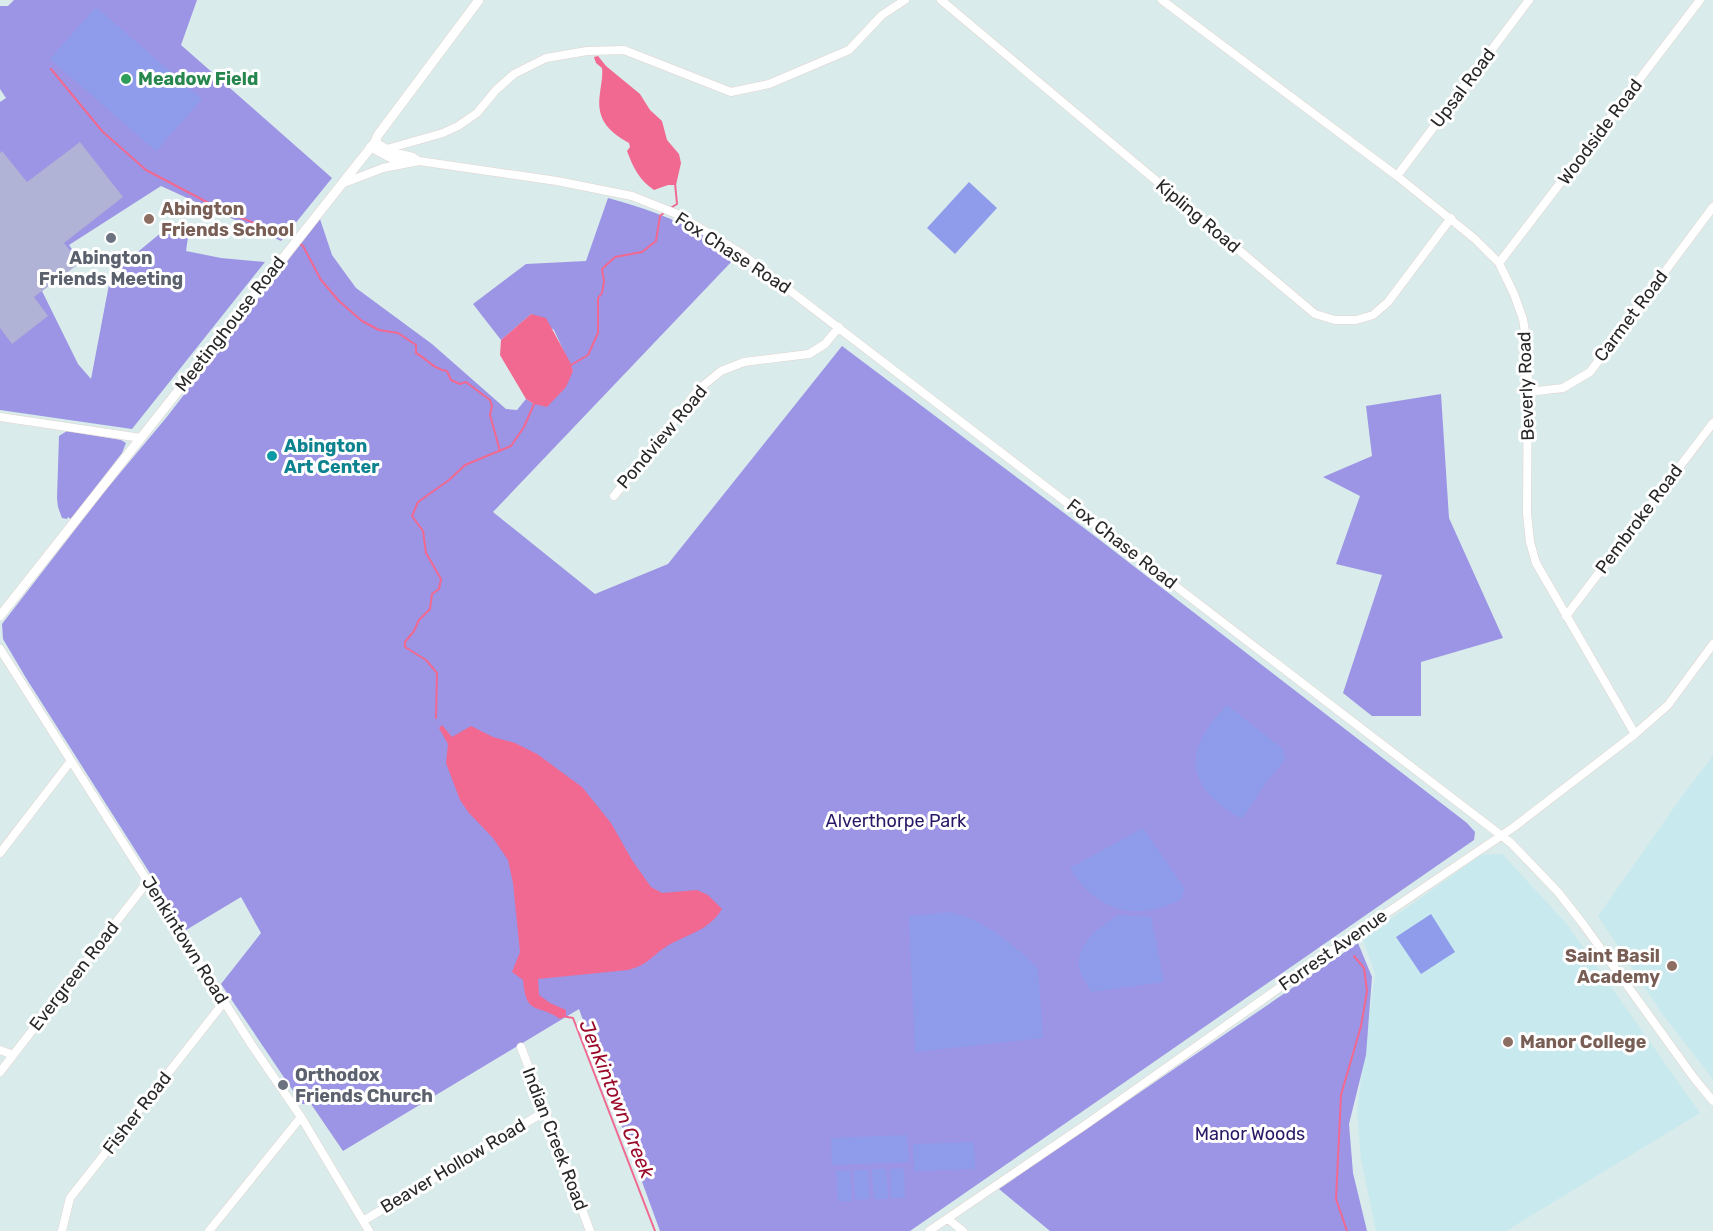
<svg xmlns="http://www.w3.org/2000/svg" width="1713" height="1231" viewBox="0 0 1713 1231" font-family="Rubik,sans-serif">
<style>
.education{fill:#c8e9ee}
.green{fill:#9c94e4}
.cemetery{fill:#b0b2d6}
.pitch{fill:#8f9ceb}
.water{fill:#f16991}
.lines{fill:none;stroke-linecap:round;stroke-linejoin:round}
.stream{stroke:#f16991;stroke-width:2}
.minor-casing{stroke:#e2d4cf;stroke-width:9}
.tertiary-casing{stroke:#e2d4cf;stroke-width:10}
.minor{stroke:#fff;stroke-width:8}
.tertiary{stroke:#fff;stroke-width:9}
.leisure-dot{fill:#2e9e5b;stroke:#fff;stroke-width:2}
.education-dot{fill:#8d6e63;stroke:#fff;stroke-width:2}
.worship-dot{fill:#6b7280;stroke:#fff;stroke-width:2}
.culture-dot{fill:#0f9aa8;stroke:#fff;stroke-width:2}
.labels{text-anchor:middle;stroke-width:6;stroke-linejoin:round;paint-order:stroke}
.leisure-label{font-size:18px;font-weight:bold;fill:#27864d;stroke:#fff;text-anchor:start}
.street-label{font-size:18px;fill:#282828;stroke:#fff}
.education-label{font-size:18px;font-weight:bold;fill:#785e54;stroke:#fff;text-anchor:start}
.worship-label{font-size:18px;font-weight:bold;fill:#5b616d;stroke:#fff}
.culture-label{font-size:18px;font-weight:bold;fill:#0d838f;stroke:#fff;text-anchor:start}
.park-label{font-size:18px;fill:#2a1866;stroke:#fff}
.water-label{font-size:20px;font-style:italic;fill:#9a0a29;stroke:#fff}
</style>
<rect width="100%" height="100%" fill="#d9ebeb"/>
<path class="education" d="M1713 756V1079L1663 1015 1598 916 1685 792Z
M1502 854 1566 923 1700 1113 1506 1231H1376L1361 1159 1357 1110 1375 974 1363 939 1481 855Z"/>
<path class="green" d="M14 0H197L181 45 332 178 281 241 161 186 69 245 80 260 42 291 78 364 91 379 111 274 168 227 189 230 186 251 221 258 265 262 132 429 0 410V102L6 98 0 89V6H8Z
M608 198C641 207 675 218 704 236 714 242 724 251 734 259L493 512 595 594 668 564 842 346 1092 534 1467 823 1475 832 1474 840 910 1231H660L579 1009 343 1151 311 1104H302L221 984 261 933 241 897 186 930 26 678 3 639 2 624 105 491 166 418 320 219 332 255 356 288 432 344 506 409 517 410 526 399 534 404 573 371 554 330 531 314 501 340 473 304 526 264 586 261Z
M1441 394 1449 518 1503 638 1421 662V716H1372L1343 693 1382 575 1336 564 1360 496 1323 477 1372 456 1366 406Z
M67 431 121 440 126 443 122 453 71 519 68 517 67 519 62 518 58 507 57 498 59 436Z
M1358 943 1372 977 1366 1055 1349 1124 1353 1173 1367 1231H1050L999 1189Z"/>
<path class="cemetery" d="M80 142 123 197 64 243 80 263 34 297 48 316 12 344 0 328V153L2 151 27 182Z"/>
<path class="pitch" d="M96 7 202 99 156 151 50 59Z
M969 182 997 208 955 254 927 228Z
M1227 705 1283 749 1285 760 1267 781 1242 819C1185 787 1181 751 1227 705Z
M1143 828 1185 889 1181 899C1138 923 1095 911 1070 868Z
M950 912C985 920 1013 944 1038 968L1043 1038 915 1052 909 916Z
M1431 914 1455 952 1421 974 1396 937Z
M1118 915 1151 917 1164 982 1091 992C1088 985 1080 974 1079 966 1077 942 1101 926 1118 915Z
M907 1135 909 1162 832 1165 831 1138Z
M974 1142 975 1169 914 1171 913 1144Z
M904 1168 905 1198H891L890 1169Z
M872 1169H886L888 1199H874Z
M850 1170 852 1201H838L836 1171Z
M854 1170H868L869 1199 855 1200Z"/>
<path class="water" d="M598 56 606 66 640 94 650 110 662 121 667 140 679 154 681 163 676 185H668L654 190C639 180 633 167 627 151L630 147 629 143C607 131 596 118 600 93 601 84 603 77 602 68L596 63 594 57Z
M531 314 546 318 570 362 573 371 566 387 547 407 534 404 526 399 500 355 501 340Z
M442 725 452 737 471 726 493 737 515 743 537 754 582 787 611 823 632 860 651 887 662 893 697 890 708 895 722 909C707 933 685 934 664 948 650 958 647 965 628 970L538 979 539 995 550 1003 566 1010V1016L560 1019C538 1003 526 1017 523 980L512 972 520 952 513 883 508 860 493 838 469 813 460 800 446 763 448 744 439 728Z"/>
<g class="lines">
<path class="stream" d="M51 69 102 131 146 170 222 210 259 225 288 232 294 238
M669 209 677 204 675 183
M298 242 303 246 321 280 339 301 362 321 379 330 398 333 416 345V353C427 359 435 370 447 371L451 380 460 384 466 382 490 400 492 406 490 415 500 451
M571 365 588 355 598 333V298L602 293 604 282 602 269 615 257 642 252 656 241 660 216 665 212
M436 718 437 673 426 660 405 647V642L414 631 419 620 430 609 432 594 439 589 441 579 426 553 423 531 412 516 418 502 449 480 465 465 511 446 524 427 534 404
M562 1016 573 1018 655 1231
M1347 1231 1336 1199 1341 1095 1361 1026 1367 991 1364 968 1354 956"/>
<g class="minor-casing">
<path id="minor" d="M941 0 1315 314 1335 320H1356L1373 315 1388 302 1451 218
M1162 0 1397 176 1475 239 1499 263 1514 294 1523 319 1528 352 1527 513 1530 542 1536 563 1635 734
M375 142 392 152 413 157 419 161
M370 147 394 160 402 162
M387 149 443 133 458 126 477 113 496 90 514 74 546 58 587 51 624 50 731 92 769 84 849 50 882 15 905 0
M1397 176 1529 0
M344 183 383 168 419 161 557 181 632 196 677 214 742 254 1511 843 1558 892 1583 924 1694 1078 1713 1101
M1499 263 1700 0
M1528 392 1563 388 1590 372 1713 207
M0 417 141 438
M614 496 699 389 721 371 744 362 809 354 825 344 839 327
M1566 616 1713 423
M0 649 251 1044 301 1117 369 1231
M0 853 70 762
M521 1047 590 1231
M0 1050 13 1055
M0 1072 148 881
M948 1219 963 1231
M363 1221 544 1112
M62 1231 70 1198 224 1002
M209 1231 301 1117
M929 1231 1085 1125 1357 933 1514 827 1635 734 1668 705 1713 644"/>
</g>
<g class="tertiary-casing">
<path id="tertiary" d="M0 616 375 142 378 135 479 0"/>
</g>
<use href="#minor" class="minor"/>
<use href="#tertiary" class="tertiary"/>
</g>
<circle class="leisure-dot" cx="126" cy="79" r="6"/>
<g class="education-dot">
<circle cx="149" cy="219" r="6"/>
<circle cx="1672" cy="966" r="6"/>
<circle cx="1508" cy="1042" r="6"/>
</g>
<g class="worship-dot">
<circle cx="111" cy="238" r="6"/>
<circle cx="283" cy="1085" r="6"/>
</g>
<circle class="culture-dot" cx="272" cy="456" r="6"/>
<g class="labels">
<g class="leisure-label">
<text x="138" y="85">Meadow Field</text>
</g>
<g class="street-label">
<text transform="translate(1463 88) rotate(-53)" y="6">Upsal Road</text>
<text transform="translate(1600 132) rotate(-53)" y="6">Woodside Road</text>
<text transform="translate(1198 216) rotate(40)" y="6">Kipling Road</text>
<text transform="translate(733 253) rotate(33)" y="6">Fox Chase Road</text>
<text transform="translate(1631 316) rotate(-53)" y="6">Carmet Road</text>
<text transform="translate(230 324) rotate(-52)" y="6">Meetinghouse Road</text>
<text transform="translate(1526 386) rotate(-92)" y="6">Beverly Road</text>
<text transform="translate(662 437) rotate(-50)" y="6">Pondview Road</text>
<text transform="translate(1639 519) rotate(-53)" y="6">Pembroke Road</text>
<text transform="translate(1122 544) rotate(38)" y="6">Fox Chase Road</text>
<text transform="translate(185 940) rotate(58)" y="6">Jenkintown Road</text>
<text transform="translate(1333 950) rotate(-35)" y="6">Forrest Avenue</text>
<text transform="translate(74 976) rotate(-52)" y="6">Evergreen Road</text>
<text transform="translate(137 1113) rotate(-52)" y="6">Fisher Road</text>
<text transform="translate(555 1139) rotate(69)" y="6">Indian Creek Road</text>
<text transform="translate(453 1166) rotate(-31)" y="6">Beaver Hollow Road</text>
</g>
<g class="education-label">
<text x="161" y="215">Abington<tspan x="161" dy="21">Friends School</tspan></text>
<text x="1660" y="962" text-anchor="end">Saint Basil<tspan x="1660" dy="21">Academy</tspan></text>
<text x="1520" y="1048">Manor College</text>
</g>
<g class="worship-label">
<text x="111" y="264">Abington<tspan x="111" dy="21">Friends Meeting</tspan></text>
<text x="295" y="1081" text-anchor="start">Orthodox<tspan x="295" dy="21">Friends Church</tspan></text>
</g>
<g class="culture-label">
<text x="284" y="452">Abington<tspan x="284" dy="21">Art Center</tspan></text>
</g>
<g class="park-label">
<text x="896" y="827">Alverthorpe Park</text>
<text x="1250" y="1140">Manor Woods</text>
</g>
<g class="water-label">
<text transform="translate(617 1099) rotate(68)" y="7">Jenkintown Creek</text>
</g>
</g>
</svg>
